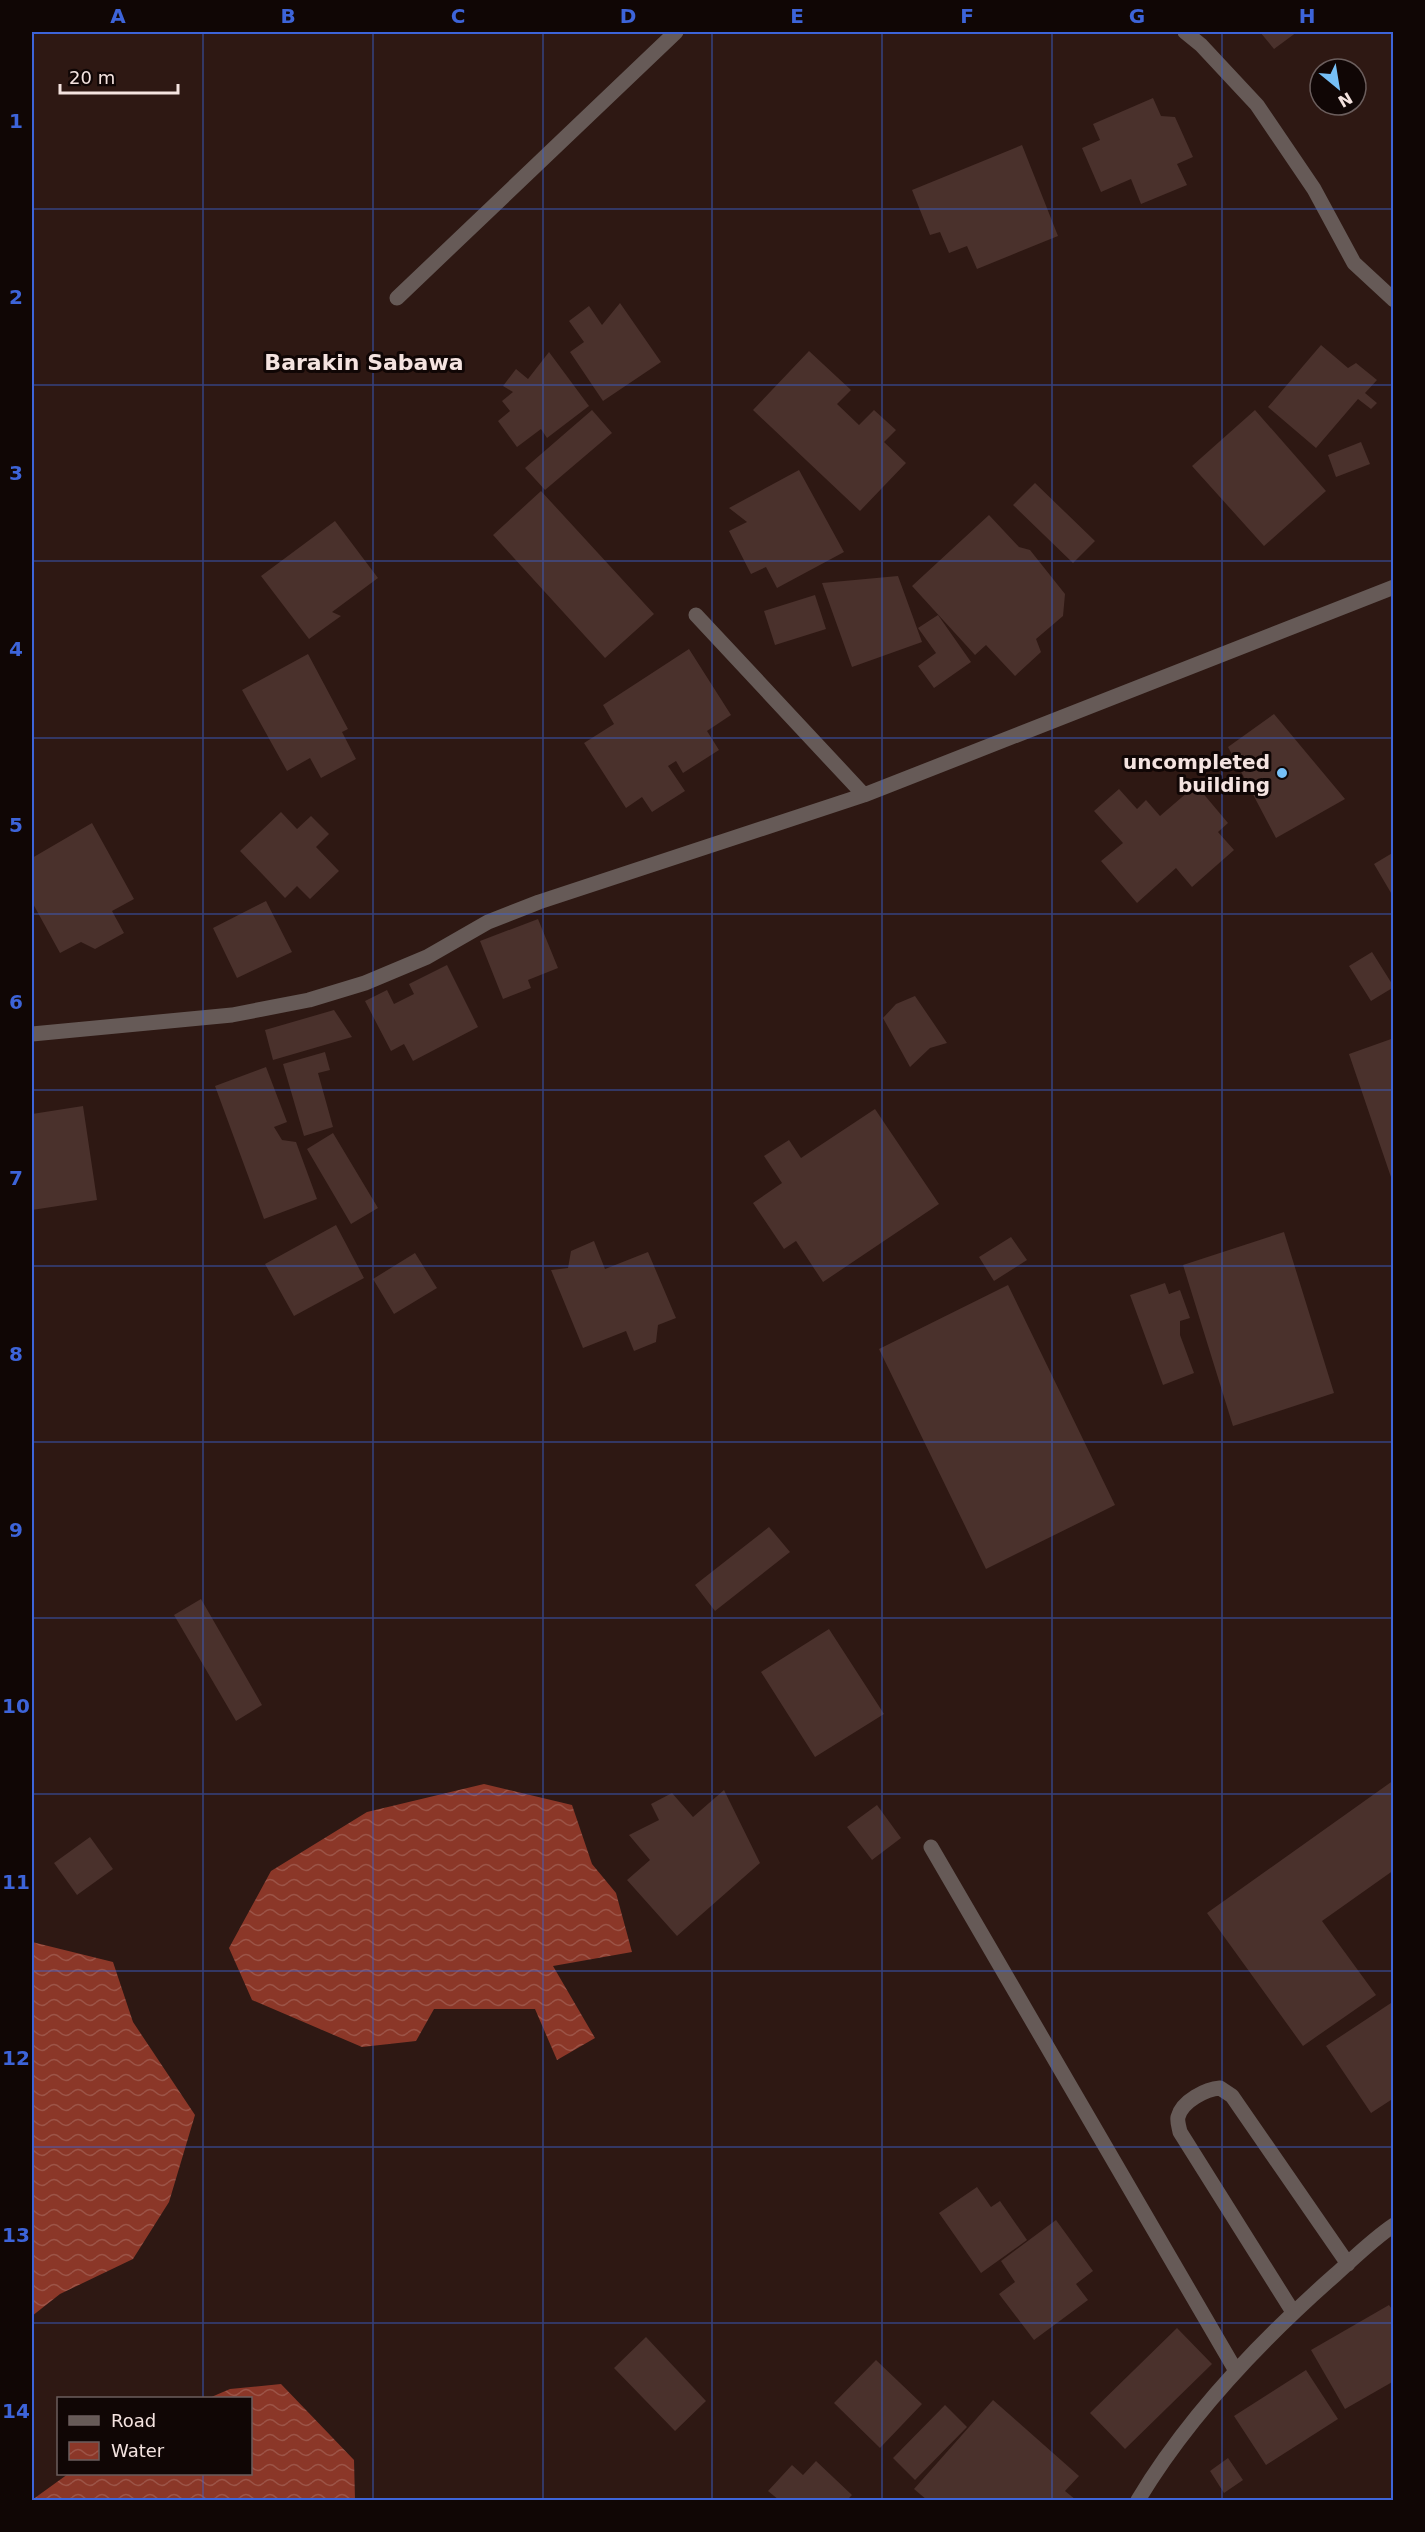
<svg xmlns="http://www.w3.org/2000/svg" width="1425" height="2532" viewBox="0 0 1425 2532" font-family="'DejaVu Sans',sans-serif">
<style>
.water{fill:url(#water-waves)}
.building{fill:#4a312c}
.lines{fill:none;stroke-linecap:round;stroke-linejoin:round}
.minor{stroke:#665a57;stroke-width:15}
.grid{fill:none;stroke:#3d64d9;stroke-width:1.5;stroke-opacity:0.55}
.poi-dot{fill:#76c0f7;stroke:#100605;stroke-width:2}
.labels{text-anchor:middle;stroke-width:6;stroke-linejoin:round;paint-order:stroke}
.poi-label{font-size:20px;font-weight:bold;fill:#f4e3e0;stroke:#100605;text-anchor:end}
.quarter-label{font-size:22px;font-weight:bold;fill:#f4e3e0;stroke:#100605}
.neatline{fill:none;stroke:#3d64d9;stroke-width:2}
.grid-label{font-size:20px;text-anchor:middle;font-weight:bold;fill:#3d64d9}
</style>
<defs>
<pattern id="water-waves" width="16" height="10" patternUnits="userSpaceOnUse" patternTransform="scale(1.5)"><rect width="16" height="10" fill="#8b3728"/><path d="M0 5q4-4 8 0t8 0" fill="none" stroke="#9c5447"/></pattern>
</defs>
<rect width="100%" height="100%" fill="#2e1813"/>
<path class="water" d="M484 1784 572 1805 592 1864 616 1893 632 1952 553 1966 595 2038 557 2060 535 2009H434L416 2041 362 2047 252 2000 229 1948 271 1871 367 1812Z
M32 1942 113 1962 133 2022 195 2115 169 2202 133 2259 60 2294 32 2316Z
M281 2384 354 2460 355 2500H32L68 2474H250V2398H209L230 2389Z"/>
<path class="building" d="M1260 32H1297L1274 49Z
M1153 98 1161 116 1175 117 1193 157 1177 164 1187 185 1141 204 1131 179 1101 192 1082 148 1100 140 1093 124Z
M1022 145 1058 236 977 269 967 246 949 253 940 232 930 235 912 190Z
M620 303 661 362 603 401 570 352 584 342 569 321 589 306 602 325Z
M1321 345 1348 368 1356 363 1377 380 1365 393 1377 403 1371 409 1358 399 1316 448 1268 407Z
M809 351 851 390 837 404 859 425 874 410 896 430 884 442 906 463 860 511 753 410Z
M549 352 589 406 547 438 541 429 517 447 498 421 510 411 502 401 513 392 503 386 516 369 528 379Z
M592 410 612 433 545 490 525 468Z
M1255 410 1326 491 1264 546 1192 466Z
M1361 442 1370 464 1336 477 1328 455Z
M799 470 844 552 777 588 766 567 751 574 729 531 747 522 729 508Z
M1035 483 1095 541 1073 563 1013 505Z
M541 491 654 614 605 658 493 535Z
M989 515 1019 547 1030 550 1065 594 1063 616 1036 639 1041 652 1015 676 986 645 975 655 912 586Z
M335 521 378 578 332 612 341 616 309 639 261 576Z
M898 576 922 642 852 667 822 583Z
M815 595 826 629 775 645 764 611Z
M938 615 971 662 934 688 918 666 936 653 918 628Z
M689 649 731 715 707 731 719 750 683 773 676 761 668 766 685 791 652 812 642 797 626 808 584 743 614 724 603 705Z
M308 654 348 729 342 732 356 759 321 778 310 758 287 771 242 690Z
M1274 714 1345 799 1276 838 1228 747Z
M1196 785 1228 823 1218 832 1234 850 1192 887 1176 868 1137 903 1101 861 1123 843 1094 811 1119 789 1137 809 1146 800 1160 816Z
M281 812 297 829 311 816 329 834 316 847 339 871 310 899 297 886 285 898 240 851Z
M92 823 134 899 112 911 124 933 95 949 81 942 60 953 32 902V858Z
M1394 852V898L1374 864Z
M266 901 292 952 237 978 213 928Z
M538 919 558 968 528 980 531 988 503 999 480 941Z
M1372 952 1394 987 1371 1001 1349 966Z
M447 965 478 1027 413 1061 404 1044 391 1051 365 1001 387 990 394 1004 414 994 409 984Z
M915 996 947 1043 930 1048 910 1067 883 1018 896 1004Z
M334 1010 352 1037 273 1060 265 1030Z
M1394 1038V1183H1393L1349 1054Z
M325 1052 330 1070 318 1073 333 1127 304 1136 283 1064Z
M266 1067 287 1122 274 1127 282 1140 296 1142 317 1199 264 1219 215 1086Z
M83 1106 97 1200 32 1210V1114Z
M875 1109 939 1204 823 1282 796 1241 784 1249 753 1203 782 1183 764 1156 789 1140 801 1158Z
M333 1133 378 1208 351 1224 307 1149Z
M336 1225 364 1278 294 1316 265 1264Z
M1284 1232 1334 1393 1233 1426 1183 1265Z
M1011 1237 1027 1260 994 1281 979 1257Z
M594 1241 605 1269 648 1252 676 1318 658 1325 656 1342 634 1351 626 1331 583 1348 551 1270 568 1268 571 1251Z
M415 1253 437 1288 394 1314 373 1279Z
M1165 1283 1169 1294 1180 1290 1190 1318 1180 1321V1335L1194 1373 1163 1385 1130 1295Z
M1008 1285 1115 1505 986 1569 879 1349Z
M769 1527 790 1552 715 1611 695 1585Z
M201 1599 262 1705 236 1721 174 1615Z
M829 1629 884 1714 815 1757 761 1672Z
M1394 1780V1870L1322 1921 1376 1995 1303 2046 1207 1913Z
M724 1790 760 1863 677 1936 627 1880 650 1860 629 1835 659 1820 651 1804 672 1793 693 1817Z
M877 1805 901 1838 872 1860 847 1827Z
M90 1837 113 1869 77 1895 54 1863Z
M1394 2001V2098L1371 2113 1326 2046Z
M977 2187 991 2207 1000 2201 1027 2240 981 2273 939 2213Z
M1056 2220 1093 2271 1076 2284 1088 2300 1034 2340 999 2294 1015 2282 1001 2261Z
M1389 2305 1394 2312V2381L1345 2409 1311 2350Z
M1177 2328 1212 2364 1125 2449 1090 2413Z
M646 2337 706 2401 675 2431 614 2368Z
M876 2360 922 2404 880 2448 834 2403Z
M1306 2370 1338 2419 1266 2465 1234 2416Z
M993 2400 1079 2476 1065 2491 1076 2500H927L914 2489Z
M945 2405 967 2427 915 2480 893 2458Z
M1228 2458 1243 2480 1224 2493 1210 2471Z
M816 2461 852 2495 847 2500H779L768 2491 792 2465 803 2475Z"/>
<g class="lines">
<path class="minor" d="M1185 32 1201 45 1257 105 1314 189 1354 263 1394 300
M397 298 676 32
M696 615 864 795
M32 1034 232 1015 309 1000 365 983 427 957 488 922 539 902 864 795 1394 587
M931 1847 1236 2371
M1293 2312 1180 2132C1179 2127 1177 2121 1178 2117 1182 2101 1206 2089 1220 2088L1232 2096 1348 2264
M1138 2500C1189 2415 1260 2341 1335 2275 1354 2258 1373 2239 1394 2225"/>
</g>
<path class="grid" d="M203 32V2398M373 32V2500M543 32V2500M712 32V2500M882 32V2500M1052 32V2500M1222 32V2500M32 209H1394M32 385H1394M32 561H1394M32 738H1394M32 914H1394M32 1090H1394M32 1266H1394M32 1442H1394M32 1618H1394M32 1794H1394M32 1971H1394M32 2147H1394M32 2323H1394M203 2474V2500"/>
<circle class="poi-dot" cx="1282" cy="773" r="6"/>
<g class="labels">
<g class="poi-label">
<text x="1270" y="769">uncompleted<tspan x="1270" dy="23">building</tspan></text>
</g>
<g class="quarter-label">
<text x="364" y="370">Barakin Sabawa</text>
</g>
</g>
<rect width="1425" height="2532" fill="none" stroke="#100605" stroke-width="66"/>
<rect x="57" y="2397" width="195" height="78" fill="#100605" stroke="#6b5e5d" stroke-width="1.5"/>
<rect x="69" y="2416" width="30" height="9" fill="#665a57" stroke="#6b5e5d" stroke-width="1.5"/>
<text x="111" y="2427" font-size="18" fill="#f4e3e0">Road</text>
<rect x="69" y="2442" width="30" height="18" fill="url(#water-waves)" stroke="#6b5e5d" stroke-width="1.5"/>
<text x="111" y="2457" font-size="18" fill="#f4e3e0">Water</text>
<g transform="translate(1338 87) rotate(150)"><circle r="28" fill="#100605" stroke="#6b5e5d" stroke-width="1.5"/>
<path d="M0-4.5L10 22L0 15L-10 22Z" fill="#76c0f7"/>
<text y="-9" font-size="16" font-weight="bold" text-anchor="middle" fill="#f4e3e0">N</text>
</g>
<path d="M60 84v9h118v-9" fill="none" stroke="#f4e3e0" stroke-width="3"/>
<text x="69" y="84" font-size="18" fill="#f4e3e0" stroke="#100605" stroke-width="4.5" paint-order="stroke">20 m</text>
<rect x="33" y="33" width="1359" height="2466" class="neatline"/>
<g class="grid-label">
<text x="118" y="23">A</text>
<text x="288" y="23">B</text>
<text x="458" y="23">C</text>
<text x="628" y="23">D</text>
<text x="797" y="23">E</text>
<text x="967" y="23">F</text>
<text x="1137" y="23">G</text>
<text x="1307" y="23">H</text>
<text x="16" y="128">1</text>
<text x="16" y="304">2</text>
<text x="16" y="480">3</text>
<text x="16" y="656">4</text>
<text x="16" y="832">5</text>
<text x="16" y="1009">6</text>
<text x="16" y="1185">7</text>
<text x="16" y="1361">8</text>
<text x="16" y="1537">9</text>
<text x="16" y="1713">10</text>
<text x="16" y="1889">11</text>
<text x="16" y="2065">12</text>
<text x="16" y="2242">13</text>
<text x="16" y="2418">14</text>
</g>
</svg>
